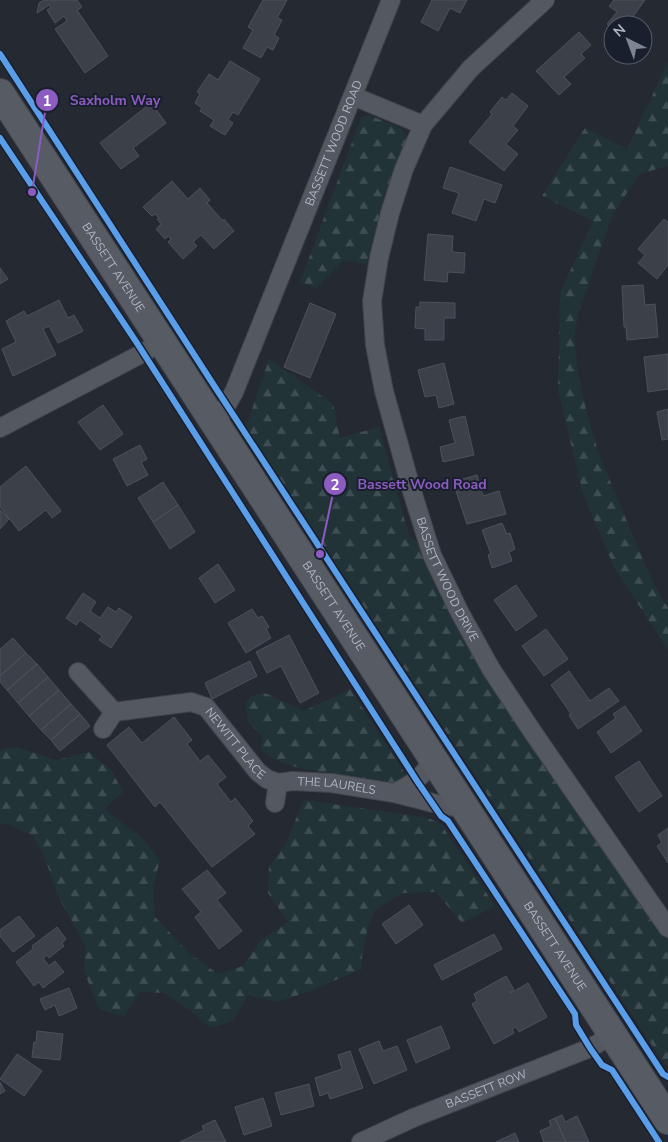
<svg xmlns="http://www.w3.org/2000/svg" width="668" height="1142" viewBox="0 0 668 1142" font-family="'Nunito Sans',sans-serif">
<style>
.forest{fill:url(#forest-firs)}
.building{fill:#3c4049;stroke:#4c515a}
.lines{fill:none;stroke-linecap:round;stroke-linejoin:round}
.street-casing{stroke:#41444b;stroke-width:20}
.primary-casing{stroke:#42464f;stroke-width:30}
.street{stroke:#545860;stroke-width:18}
.primary{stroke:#575b63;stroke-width:28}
.cycleway-casing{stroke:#191f2d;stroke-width:9}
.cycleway{stroke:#5a9eea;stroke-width:6}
.labels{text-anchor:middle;stroke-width:4;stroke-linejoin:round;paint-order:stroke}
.street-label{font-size:12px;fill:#adb5c5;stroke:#191f2d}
.leader{fill:none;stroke:#8c5cc1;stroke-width:2}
.callout-dot{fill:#8c5cc1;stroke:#191f2d;stroke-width:2}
.mark-label{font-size:15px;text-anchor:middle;font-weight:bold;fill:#fff}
.callout-label{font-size:14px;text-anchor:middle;font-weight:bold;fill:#8c5cc1;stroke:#191f2d;stroke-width:4;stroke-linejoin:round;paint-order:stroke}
</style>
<defs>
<pattern id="forest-firs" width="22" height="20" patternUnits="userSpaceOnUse" patternTransform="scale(1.25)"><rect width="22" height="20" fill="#223338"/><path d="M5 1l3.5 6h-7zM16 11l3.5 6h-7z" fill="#3f4e53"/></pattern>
</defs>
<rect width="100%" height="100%" fill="#252932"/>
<path class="forest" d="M668 62V166L639 174 612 216 579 311 574 336 579 379 588 418 600 457 652 581 668 608V650L614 567 583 494 558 389 560 293 593 221 542 196 585 128 627 149Z
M369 115 402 129 408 137 385 196 368 265 344 260 316 288 300 282 361 118Z
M269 359 333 404 340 438 379 427 409 536 421 544 478 661 668 940V1066L661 1059 246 427Z
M350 689 406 775 401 780 389 785 291 766 274 759 260 749 263 737 248 722 245 704 251 696 265 693 304 711Z
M17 747 56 760 89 752 111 770 123 792 104 809 142 838 160 860 153 887 155 917 189 953 218 974 243 966 259 942 288 922 268 893 269 867 287 842 302 803 305 800 428 818 441 824 495 906 462 923 436 892 403 893 375 910 368 927 362 956V969L305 993 275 1002 248 995 233 1021 210 1028 190 1010 164 993 140 992 124 1016 99 1009 84 971 86 947 58 896 45 858 33 836 11 825 0 823V750Z"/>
<path class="building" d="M44 0H77L82 7 77 10 108 56 85 73 55 29 67 21 64 16 55 23 47 10 51 7 49 5 37 13 39 3Z
M263 0H287L277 18 282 20 274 35 279 38 273 50 267 47 261 58 243 48 253 30 248 27Z
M432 0H467L460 13 450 8 438 31 421 22Z
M614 0H645L632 18 635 20 631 25H613V29L607 24 617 12 609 6Z
M579 32 591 45 581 54 585 58 564 77 571 84 559 95 536 71Z
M230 61 260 79 238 115 233 112 228 120 233 123 225 135 210 126 214 120 200 111 202 108 195 103 200 94 197 92 209 74 218 80Z
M512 93 528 106 513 126 518 130 506 144 518 154 504 171 469 142 492 114 490 112 502 97 506 100Z
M151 103 166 123 133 148 139 156 121 169 100 143Z
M450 167 502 185 495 203 484 199 476 221 452 213 459 193 443 188Z
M172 181 188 199 200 188 210 200 207 203 223 221 224 219 234 231 214 249 201 235 193 242 197 246 183 259 168 242 171 239 168 236 165 239 156 229 161 224 157 219 159 218 155 214 152 216 143 207Z
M664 219 668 222V265L657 279 638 263 645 255 638 249Z
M428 234 453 236 452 252 465 253 464 273 448 272 447 282 424 280Z
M0 268 8 279 0 284Z
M643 285 645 305 655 304 658 337 627 340 626 327H624L622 286Z
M59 300 68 318 74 315 83 331 58 343 49 326 43 329 56 355 13 376 2 349 16 342 6 321 24 311 27 316Z
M420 302 455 303V318H444V340H425V329L415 328 416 307H420Z
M310 303 336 314 310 378 284 367Z
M668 354V389L648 392 644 357Z
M444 363 454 404 439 408 436 395 425 397 418 370Z
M103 405 123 434 100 450 78 422Z
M668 409V439L662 440 657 412Z
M465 416 474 455 443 462 440 447 455 443 449 420Z
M140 445 147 459 141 462 148 475 127 486 113 459Z
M26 466 61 511 52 518 46 510 19 531 0 507V487Z
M477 475 483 496 499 491 506 514 467 524 456 491H458L456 481Z
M163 482 178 505 153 522 138 498Z
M178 505 195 532 170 549 153 522Z
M0 510 9 519 0 529Z
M502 523 507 534 510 533 515 549 509 552 512 561 492 568 488 555 491 554 482 530Z
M218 564 235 590 215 603 199 578Z
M516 585 537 616 516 631 494 600Z
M83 593 96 602 90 611 100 618 108 607 116 612 119 608 132 617 111 648 99 640 102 636 80 620 76 625 66 618Z
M252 609 258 618 262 616 269 627 266 629 271 638 246 653 228 623Z
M546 629 568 659 544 676 522 646Z
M289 635 319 693 300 703 281 666 267 673 256 652Z
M13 638 26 653 0 676V649Z
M26 653 37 664 7 690 0 682V676Z
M250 661 257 676 212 699 205 683Z
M37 664 48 677 18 703 7 690Z
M569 671 590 701 609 688 619 701 578 729 569 715 571 714 551 685Z
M48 677 59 690 29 716 18 703Z
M59 690 71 704 41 730 29 716Z
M71 704 80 714 51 740 41 730Z
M625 706 642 731 611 753 597 732 616 718 613 714Z
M80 714 90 726 60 751 51 740Z
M174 717 192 740 187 744 200 761 208 755 226 777 217 784 231 802 235 798 253 821 248 826 255 834 212 867 160 802 155 807 107 745 129 727 142 743Z
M639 761 662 796 639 812 615 777Z
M668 828V863L657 846 662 843 658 835Z
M207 870 226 893 217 900 242 931 219 949 195 917 201 912 182 889Z
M409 905 423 925 396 944 382 924Z
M19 916 35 936 13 952 0 936V930Z
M57 927 66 939 62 943 64 946 49 958 47 955 43 958 49 966 55 961 64 972 43 988 39 982 34 986 16 962 33 949 32 946Z
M494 934 502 949 442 980 434 965Z
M506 976 514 990 510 992 511 993 528 983 547 1017 519 1032 516 1027 512 1029 514 1033 494 1044 472 1004 477 1001 474 994Z
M69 988 77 1008 59 1016 55 1005 45 1010 40 999Z
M441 1026 450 1048 416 1063 407 1040Z
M37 1031 63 1034 60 1060 32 1057 34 1042 36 1043Z
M379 1041 383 1051 397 1046 407 1070 374 1084 359 1049Z
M350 1051 363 1088 330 1099 328 1093 320 1096 315 1078 342 1069 338 1055Z
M17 1054 42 1071 24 1096 0 1079Z
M0 1082 5 1091 0 1094Z
M309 1084 314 1106 281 1115 275 1093Z
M263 1098 272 1126 244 1135 235 1107Z
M562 1115 565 1122 577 1116 589 1142H566L555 1118Z
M555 1118 566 1142H544L540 1131 551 1126 549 1121Z
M215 1120 226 1142H180L204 1130 202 1126Z
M515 1133 519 1142H496Z"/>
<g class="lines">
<g class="street-casing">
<g id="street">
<path id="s1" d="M545 0 471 68 423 125 404 169 390 213 379 258 372 301 375 345 384 391 411 488 432 555 459 611 491 669 532 731 668 928"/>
<path d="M353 96 423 125"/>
<path id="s2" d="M216 424 234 392 391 0"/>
<path d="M0 428 143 353 162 341"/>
<path id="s3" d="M78 672 114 712 191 702 206 707 258 772 267 779 278 783"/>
<path d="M103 729 114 712"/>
<path id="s4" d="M278 783 293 781 331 783 394 793 433 803 465 809"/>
<path d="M394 793C412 785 423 776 433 760"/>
<path d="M275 803 278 783"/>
<path id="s5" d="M361 1142 413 1118 590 1048 612 1035"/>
</g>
</g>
<g class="primary-casing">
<g id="primary">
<path id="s6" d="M0 93 668 1120"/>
</g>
</g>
<use href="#street" class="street"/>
<use href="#primary" class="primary"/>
<g class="cycleway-casing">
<path id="cycleway" d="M0 54 215 387 663 1074 668 1077
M0 138 135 340 417 781 441 816 448 821 575 1014 576 1025 590 1048 602 1065 612 1070 659 1142"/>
</g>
<use href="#cycleway" class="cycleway"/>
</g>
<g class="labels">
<g class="street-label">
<text dy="4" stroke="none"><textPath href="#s2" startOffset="305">BASSETT WOOD ROAD</textPath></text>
<text dy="4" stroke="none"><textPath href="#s6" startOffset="208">BASSETT AVENUE</textPath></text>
<text dy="4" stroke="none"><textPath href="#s1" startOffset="649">BASSETT WOOD DRIVE</textPath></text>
<text dy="4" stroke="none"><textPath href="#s6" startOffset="612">BASSETT AVENUE</textPath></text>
<text dy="4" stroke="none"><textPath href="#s3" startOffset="194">NEWITT PLACE</textPath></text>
<text dy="4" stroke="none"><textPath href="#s4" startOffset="59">THE LAURELS</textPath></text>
<text dy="4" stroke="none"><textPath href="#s6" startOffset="1018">BASSETT AVENUE</textPath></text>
<text dy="4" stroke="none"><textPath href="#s5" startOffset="136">BASSETT ROW</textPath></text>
</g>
</g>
<path class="leader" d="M32 192L47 100M320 554L335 484"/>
<g class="callout-dot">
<circle cx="32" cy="192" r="5"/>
<circle cx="320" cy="554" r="5"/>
<circle cx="47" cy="100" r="12"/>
<circle cx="335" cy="484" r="12"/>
</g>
<g class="mark-label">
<text x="47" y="106">1</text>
<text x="335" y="490">2</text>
</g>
<g class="callout-label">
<text x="115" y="105">Saxholm Way</text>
<text x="422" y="489">Bassett Wood Road</text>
</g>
<g transform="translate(628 40) rotate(318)"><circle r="24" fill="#191f2d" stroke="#545b6a"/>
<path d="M0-4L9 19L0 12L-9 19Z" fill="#7d8492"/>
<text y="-8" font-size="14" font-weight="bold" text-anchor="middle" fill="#adb5c5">N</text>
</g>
</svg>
